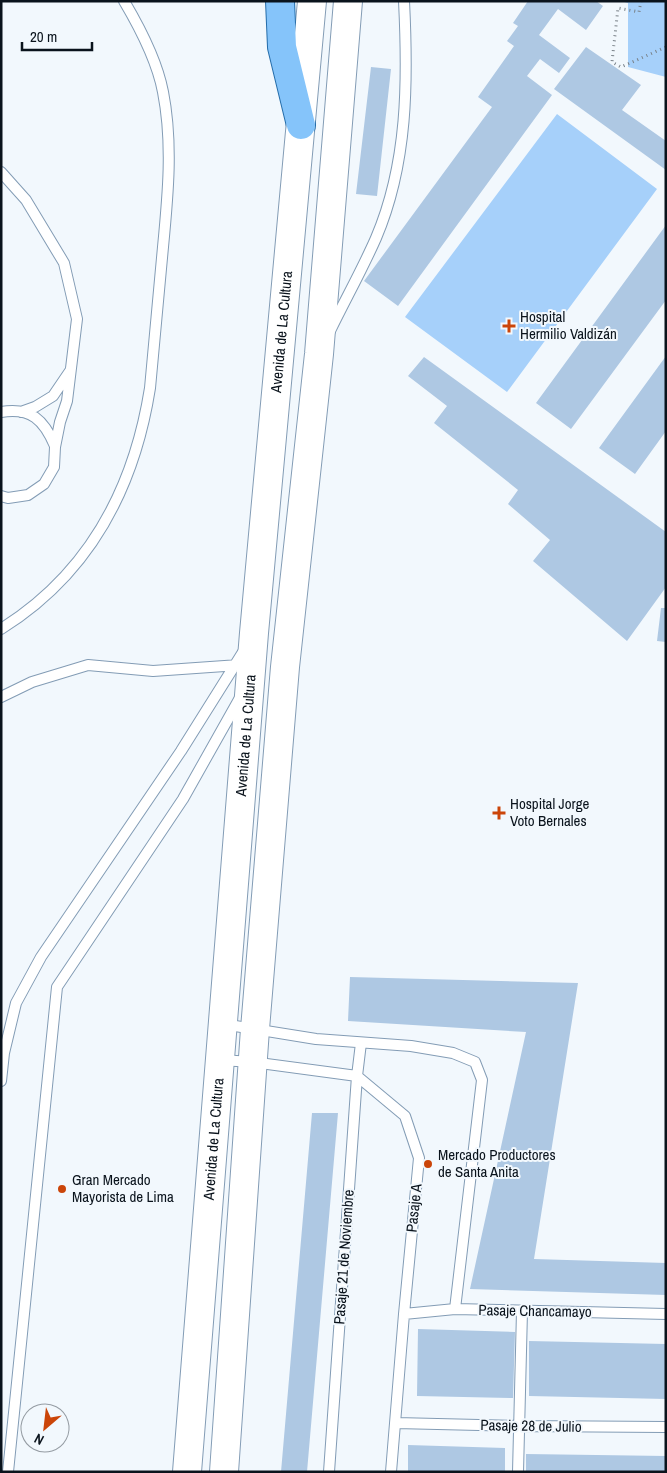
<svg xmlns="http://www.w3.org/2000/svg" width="667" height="1473" viewBox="0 0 667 1473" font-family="'Archivo Narrow',sans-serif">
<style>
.green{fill:#a6d0fa}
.building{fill:#aec8e3}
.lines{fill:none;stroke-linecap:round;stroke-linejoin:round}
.service-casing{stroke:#839cb5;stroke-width:12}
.secondary-casing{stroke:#839cb5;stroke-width:30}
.primary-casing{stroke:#256daa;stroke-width:30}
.path{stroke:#798188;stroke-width:3;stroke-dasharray:1 4;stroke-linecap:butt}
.service{stroke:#fff;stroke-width:10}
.secondary{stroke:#fff;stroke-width:28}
.primary{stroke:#85c4fa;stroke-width:28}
.poi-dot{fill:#cb4509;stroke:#f2f8fd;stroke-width:2}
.labels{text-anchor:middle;stroke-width:4;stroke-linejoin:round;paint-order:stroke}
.poi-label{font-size:15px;fill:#0a131c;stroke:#f2f8fd;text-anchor:start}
.street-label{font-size:15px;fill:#0a131c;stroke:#f2f8fd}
</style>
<rect width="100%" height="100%" fill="#f2f8fd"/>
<path class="green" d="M621 1H666V77L628 67V3Z
M557 114 657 189 507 392 405 317Z"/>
<path class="building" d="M528 1H596L603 6 586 30 558 9 539 35 570 58 559 73 540 59 527 76 552 95 398 306 364 281 492 107 478 97 514 46 507 41 518 26 513 23Z
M586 47 641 85 622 110 666 141V170L554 89Z
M371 67 391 69 377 196 356 194Z
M666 225V300L571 429 536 403Z
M666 356V431L635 474 599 448Z
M424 357 666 532V587L627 641 533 561 550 540 508 504 518 490 434 423 447 406 408 376Z
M661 608H666V642L657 641Z
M350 977 578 983 534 1259 666 1263V1295L470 1289 526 1032 348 1021Z
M312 1113H338L307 1472H281Z
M418 1329 515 1332 513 1398 417 1396Z
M529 1341 666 1344V1399L529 1396Z
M408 1445 505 1448V1472H408Z
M526 1454 666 1456V1472H526Z"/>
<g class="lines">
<g class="service-casing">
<path id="service" d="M1 172 26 200 64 263 77 319 67 401 60 422 55 447 54 467 44 484 28 495 8 498 1 496
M330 331C345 300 362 270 376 238 408 163 408 81 404 1
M1 412C31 407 44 420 55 446
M21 412 35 407 53 396 70 371
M1 629C89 574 134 489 150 388 154 341 159 294 163 247 168 195 173 143 163 92 157 60 140 28 124 1
M1 697 32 682 88 665 153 671 239 665
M223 1024 316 1039 411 1046 453 1053 475 1062 482 1080 455 1309
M221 1060 252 1062 357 1076 405 1116 419 1158 404 1314 391 1472
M1 1081 4 1053 16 1003 41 957 181 751 245 649
M404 1314 455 1309 666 1314
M396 1423 519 1426 666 1427
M8 1472 57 987 183 799 241 696
M329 1472 357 1076 361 1043
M518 1472 522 1311"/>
</g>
<g class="secondary-casing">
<g id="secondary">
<path id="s1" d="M187 1472 254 633 312 1"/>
<path d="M224 1472 255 1029 285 667 319 354 348 1"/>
</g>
</g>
<g class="primary-casing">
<path id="primary" d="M280 1 282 47 301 125"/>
</g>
<path class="path" d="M641 1 639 12 618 8 612 62 621 67 666 47"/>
<use href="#service" class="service"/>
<use href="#secondary" class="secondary"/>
<use href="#primary" class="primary"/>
</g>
<g class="poi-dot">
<path d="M506.5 318.5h5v5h5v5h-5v5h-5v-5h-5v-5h5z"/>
<path d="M496.5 805.5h5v5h5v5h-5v5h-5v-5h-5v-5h5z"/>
<circle cx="428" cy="1164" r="5"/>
<circle cx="62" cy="1189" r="5"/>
</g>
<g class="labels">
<g class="poi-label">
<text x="520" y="322">Hospital<tspan x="520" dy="17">Hermilio Valdizán</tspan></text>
<text x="510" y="809">Hospital Jorge<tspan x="510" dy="17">Voto Bernales</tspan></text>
<text x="438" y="1160">Mercado Productores<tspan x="438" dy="17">de Santa Anita</tspan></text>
<text x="72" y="1185">Gran Mercado<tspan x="72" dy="17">Mayorista de Lima</tspan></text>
</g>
<g class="street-label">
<text dy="5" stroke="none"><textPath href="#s1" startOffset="1144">Avenida de La Cultura</textPath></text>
<text dy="5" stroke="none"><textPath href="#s1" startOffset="739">Avenida de La Cultura</textPath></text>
<text dy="5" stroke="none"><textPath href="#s1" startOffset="334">Avenida de La Cultura</textPath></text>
<text transform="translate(414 1208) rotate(-84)" y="5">Pasaje A</text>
<text transform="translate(344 1257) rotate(-86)" y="5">Pasaje 21 de Noviembre</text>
<text transform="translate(535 1311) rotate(1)" y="5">Pasaje Chancamayo</text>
<text transform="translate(531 1426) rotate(1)" y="5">Pasaje 28 de Julio</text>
</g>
</g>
<rect width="667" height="1473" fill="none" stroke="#0a131c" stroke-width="5"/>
<g transform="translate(45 1428) rotate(208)"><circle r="24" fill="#f2f8fd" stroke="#959ca3"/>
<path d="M0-4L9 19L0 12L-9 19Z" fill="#cb4509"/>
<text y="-8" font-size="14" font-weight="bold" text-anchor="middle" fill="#0a131c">N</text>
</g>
<path d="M22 42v8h70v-8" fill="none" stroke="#0a131c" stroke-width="2.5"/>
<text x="30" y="42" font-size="15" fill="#0a131c" stroke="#f2f8fd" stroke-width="4" paint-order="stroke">20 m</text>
</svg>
